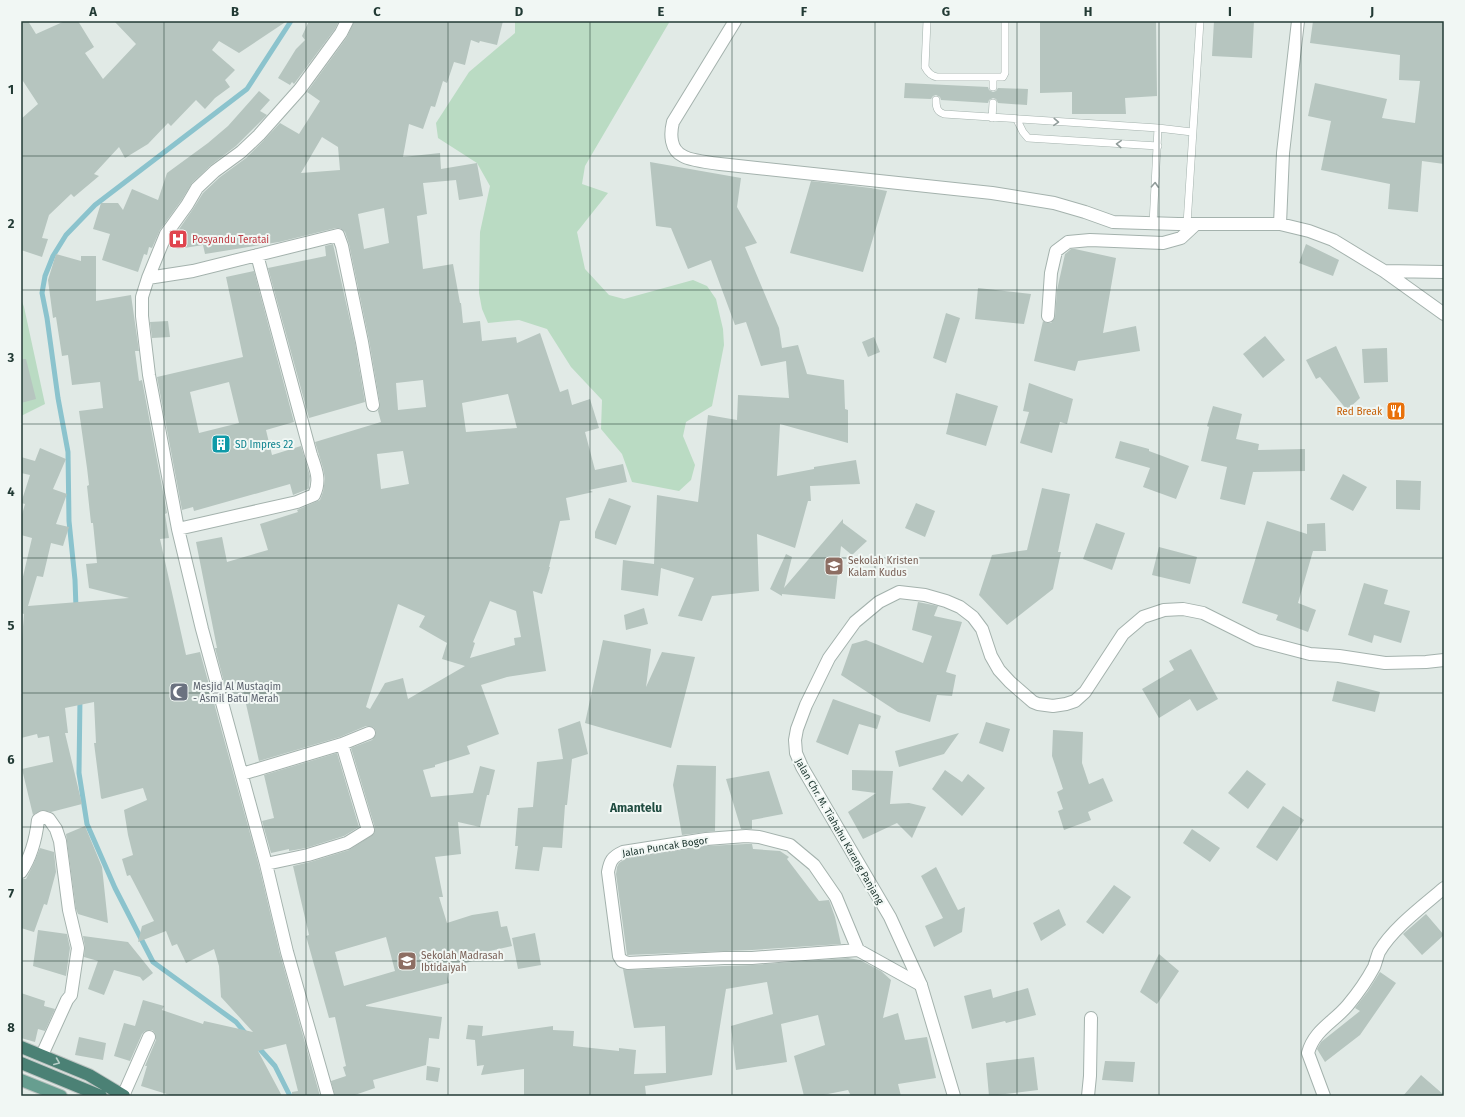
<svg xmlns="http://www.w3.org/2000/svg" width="1465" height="1117" viewBox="0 0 1465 1117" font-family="'Fira Sans',sans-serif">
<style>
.green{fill:#badbc3}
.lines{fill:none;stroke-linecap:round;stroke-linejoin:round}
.stream{stroke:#8bc3cd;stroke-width:5}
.building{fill:#b6c5bf;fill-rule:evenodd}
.service-casing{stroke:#a4b2ad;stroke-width:8}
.minor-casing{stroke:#a4b2ad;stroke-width:14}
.tertiary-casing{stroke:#a4b2ad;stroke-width:14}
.primary-casing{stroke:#bdc4c2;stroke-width:14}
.trunk-casing{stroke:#bdc4c2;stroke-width:14}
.service{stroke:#fff;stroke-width:7}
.minor{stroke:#fff;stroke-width:12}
.tertiary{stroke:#fff;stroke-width:12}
.primary{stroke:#679e90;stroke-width:12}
.trunk{stroke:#4b8175;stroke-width:12}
.oneway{stroke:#909c9a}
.oneway2{stroke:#b7cec8}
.grid{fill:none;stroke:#223a34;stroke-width:1;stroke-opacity:0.55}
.labels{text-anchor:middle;stroke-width:4;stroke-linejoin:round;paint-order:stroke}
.health-label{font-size:10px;fill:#be3a42;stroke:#f1f7f4;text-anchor:start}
.food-label{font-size:10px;fill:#c56008;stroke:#f1f7f4;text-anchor:end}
.culture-label{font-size:10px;fill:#0d838f;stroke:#f1f7f4;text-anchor:start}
.education-label{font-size:10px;fill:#785e54;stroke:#f1f7f4;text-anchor:start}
.worship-label{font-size:10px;fill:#5b616d;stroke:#f1f7f4;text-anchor:start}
.street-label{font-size:10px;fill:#223a34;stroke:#f1f7f4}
.quarter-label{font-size:12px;font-weight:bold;fill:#1f4b40;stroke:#f1f7f4}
.neatline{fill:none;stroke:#223a34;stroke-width:1.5}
.grid-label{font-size:13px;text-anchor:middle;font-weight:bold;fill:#223a34}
</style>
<rect width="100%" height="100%" fill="#e1eae6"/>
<path class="green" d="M515 21H670L585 166 582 184 608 193 577 232 585 269 609 295 624 299 693 280 707 286 716 299 723 329 724 345 712 406 686 422 683 436 695 465 691 480 679 491 632 482 622 454 601 429 602 400 571 367 547 329 519 320 488 323 482 309 479 293 480 232 490 186 477 163 438 138 436 123 469 72 515 33Z
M21 299 24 307 45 404 21 416Z"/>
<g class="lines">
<path class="stream" d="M76 608 75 580 69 521 68 452 58 398 47 318 42 293 45 276 53 256 66 235 95 205 247 89 291 21
M80 698 79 773 87 824 115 888 153 962 236 1022 246 1034
M257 1046 275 1066 290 1096"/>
</g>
<path class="building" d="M21 21H28L36 34 65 21H78L94 47 85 53 103 79 136 44 114 21H287L239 53 219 41 212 50 235 70 225 80 230 87 215 98 205 109 196 100 171 126 168 123 148 144 125 158 119 147 94 174 99 176 74 197 71 194 49 215 42 238 48 239 42 257 21 250V119L38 104 21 78Z
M309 21H339L335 29 294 84 292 82 290 85 278 78 296 49 305 40 302 36Z
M354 21H503L497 45 480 41 479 43 471 40 465 65 454 62 447 83 443 81 435 107 431 106 423 129 409 124 403 157 440 153 441 169 477 163 483 196 459 200 456 180 423 183 427 214 417 216 423 269 453 264 460 303H461L463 323 480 321 482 341 516 337 517 343 540 333 560 392 568 389 572 405 590 399 599 428 585 432 595 470 623 464 627 482 589 490 593 492 566 498 570 520 560 521 549 567H550L542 594 533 591 546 671 507 677 481 685 499 734 467 746 470 754 435 765V767L423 770 431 797 473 793 480 766 495 770 489 795H487L480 827 458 822 461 854 435 857 443 897H439L447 923 472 915 498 911 501 927 507 926 512 946 476 954 478 959 446 970 449 983 366 1005V1006L442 1017 439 1039 429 1038 426 1065 373 1080 375 1088 352 1096H335L331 1081 346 1076 343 1067 346 1066 335 1017 329 1018 306 936 309 935 293 866 310 862 349 850 374 834 375 828 351 748 372 740 376 734V731L373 727 366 726 340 737 259 761 241 682 225 686 215 648H217L196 542 222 537 227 562 268 550 260 524 298 512 297 510 320 500 323 492 325 479 323 468 315 442 381 422 378 411 380 404 369 340 349 244 345 232 340 228H336L279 242 205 254 203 245 178 249 169 246 173 238 193 209 203 193 220 177 246 158 264 140 280 123 299 134 320 101 307 92 347 37ZM322 137 338 147 340 170 301 173ZM384 208 389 243 364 249 358 214ZM423 380 426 407 398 410 396 383ZM508 394 517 428 466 432 462 403ZM403 451 409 484 381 489 377 454ZM490 601 516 611 521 637 514 638 515 645 470 658 475 643 473 642ZM398 604 425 616 419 627 447 643 442 659 465 666 408 699 403 678 385 683 370 709 366 707ZM386 937 395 971 344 986 335 952Z
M1040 21H1156L1157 96 1125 98 1126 114H1072V92L1040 93Z
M1214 21H1254L1252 58 1212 56Z
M1313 21H1444V164L1422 161 1418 212 1388 209 1390 184 1321 170 1331 121 1308 116 1315 83 1387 99 1382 118 1415 123 1420 81 1399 80 1400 55 1310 43Z
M905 83 988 87 989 90 993 92 996 91 998 88 1028 89 1027 105 998 103 996 99 993 98 989 100 988 103 941 100 940 97 936 95 933 96 931 99 904 98Z
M259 91 270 100 260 111 267 115 236 146 211 165 192 183 181 201 160 230 152 248 149 247 147 255 144 254 138 272 102 260 110 234 93 229 101 203H118L123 210 132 189 158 200 167 173 208 143 228 126Z
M650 162 741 178 737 207 757 243 745 247 779 328 782 348 798 345 807 374 844 380 845 409 848 410V443L780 424 777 476 814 469V467L856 460 860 484 810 486 811 501H808L795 548 757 534 759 591 712 596 702 621 678 616 694 578 661 568 658 596 621 590 623 560 654 564 657 495 698 502 708 415 737 420 738 395 789 398 786 361 761 366 746 322 735 325 711 260 688 269 671 228 656 226Z
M811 181 871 188 887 191 863 272 790 253Z
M333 244 355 343 365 402 309 418 268 268 326 256 325 246Z
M1306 244 1339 260 1333 276 1299 263Z
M1071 249H1075L1116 258 1103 333 1136 326 1140 351 1078 361 1075 371 1034 361 1043 321 1047 323H1051L1055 317 1057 290 1065 254Z
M56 254 81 261V256H96V301L131 295 139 351H135L139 381 142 380 167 513 165 514 169 538 160 539 186 655 200 652 259 866 280 954 320 1096H292V1092L298 1091 286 1044 258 1051 282 1096H173L141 1086 147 1066H145L156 1040 155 1033 152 1030 145 1031 142 1034 130 1061 114 1056 124 1023 135 1026 143 1000 164 1006 162 1010 203 1024 204 1021 253 1032 221 997 219 966 214 949 186 963 177 944 172 946 166 931 138 942 142 926 154 921 130 875 127 876 122 859 133 855 128 835 124 810 147 800 143 788 102 799 101 798 94 743H96L94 702 65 708 68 733H65L82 804 51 812 42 810 33 815 22 769 53 762 49 736 38 738 37 734 21 738V652L24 614 21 613V585L32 538 21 535V518L25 504 21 503 30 475 21 473V457L35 461 40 448 66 459 53 489 67 494 56 524 69 527 63 546 51 543 43 577 37 576 28 606 129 598 89 588 86 564 97 563 93 523H91L87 486 89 485 87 468 79 411 103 408 100 382 72 385 68 355 62 356 56 317 53 318 48 280Z
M254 271 294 422 266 430 272 455 301 446 310 476 309 488 308 489 293 495 290 484 194 511 193 507 182 510 157 377 243 357 226 277ZM229 382 239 423 199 433 190 392Z
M978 288 1031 294 1024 324 975 319Z
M946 313 960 318 946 363 933 358Z
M168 321 170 337 152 338 150 322Z
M1265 336 1285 360 1263 378 1243 354Z
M874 337 880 352 868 357 862 342Z
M1336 346 1360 398 1347 410 1320 377 1316 379 1306 360Z
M1387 348 1388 382 1364 383 1362 349Z
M21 359H26L36 399 21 403Z
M1029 383 1073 399 1067 424 1060 422 1052 453 1020 443 1029 412 1023 411Z
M956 393 998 406 986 446 946 434Z
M1213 406 1242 414 1236 439 1259 444 1258 450 1305 449V471L1253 472 1245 505 1220 499 1227 467 1201 461 1209 427 1207 426Z
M1120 441 1149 449V451L1189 466 1176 499 1143 487 1150 468 1115 458Z
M1343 474 1367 487 1353 511 1330 499Z
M1396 480 1421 481 1420 510 1396 509Z
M1042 488 1070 494 1058 552H1061L1053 589 1007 625 979 595 992 555 1027 550Z
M609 498 631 506 616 545 595 538V532Z
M916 503 935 511 925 537 905 528Z
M843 519V523L867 541 852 555 841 546 835 599 782 594V596L770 589 786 554 792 557 784 588Z
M1267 521 1307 534V524L1325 523 1326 551H1313L1298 603 1316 610 1308 632 1276 620 1278 615 1242 603Z
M1096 523 1125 533 1112 570 1083 559Z
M1159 547 1197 557 1190 584 1152 575Z
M1364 583 1388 590 1384 604 1410 611 1401 643 1374 635 1372 643 1348 635Z
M918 602 938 606 934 616 962 622 946 672 956 675 952 696 937 695 930 722 898 712 841 675 852 644 866 640 923 663 932 636 912 630Z
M644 608 648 624 626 630 624 615Z
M603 640 651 649 646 687 662 652 695 657 671 748 585 723Z
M1191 649 1218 699 1197 711 1190 699 1159 718 1142 689 1174 670 1169 661Z
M1337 681 1380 692 1375 712 1332 701Z
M833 699 881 716 877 729 859 724 848 755 816 742Z
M580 721 588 754 572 759 567 805H565L562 848 543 847 539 871 515 869 518 846H515L518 808 533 807 537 762 563 759 558 729Z
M986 722 1010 729 1003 752 979 743Z
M1053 730 1083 732 1082 763 1089 784 1103 778 1113 801 1088 812 1091 820 1064 830 1058 811 1063 809 1057 792 1063 789 1052 756Z
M959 733 944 754 899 767 895 751Z
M337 753 359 827 344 836 306 848 289 851V849L271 853 262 821 274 818 264 775Z
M677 765 716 766 715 831 682 835 673 785Z
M852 770 893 771 890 804 909 803 926 807 912 838 897 823 863 839 848 812 876 793 852 790Z
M945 770 962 782 968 774 985 788 962 816 932 789Z
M1247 770 1266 784 1248 809 1228 793Z
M769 771 783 814 752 820V829H741L726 779Z
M1283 806 1304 820 1277 861 1256 847Z
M85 826 102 867 108 923 78 914 76 909 66 834Z
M1192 829 1220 848 1210 862 1183 843Z
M746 844H752L753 849 780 851 789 857 787 859 819 901 829 900 835 917 841 944 752 950 627 955 616 874 617 867 619 863 625 859 707 846Z
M40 848 54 852 56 872 47 905 44 904 34 932 21 928V879H26L34 863Z
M936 867 958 910 965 907 962 932 934 947 925 926 943 918 921 876Z
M1114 885 1131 897 1103 934 1086 922Z
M1059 909 1066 925 1041 941 1033 923Z
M1426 914 1444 935 1422 955 1403 934Z
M38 930 67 934 70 948 66 976 33 966Z
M535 933 541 965 518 969 512 938Z
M83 936 128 942 153 973 143 981 140 977 114 970 104 995 88 989 98 961 84 957 85 947Z
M1159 954 1179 971 1157 1004 1140 992Z
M848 958 860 960 881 971 891 980 883 1018 898 1013 905 1040 927 1037 936 1078 898 1084 901 1096H851L848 1090 818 1096H804L794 1056 825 1045 818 1015 781 1024 787 1062 736 1070 731 1026 773 1014 767 982 726 989 712 1075 645 1086 646 1095 524 1096V1069L481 1075 484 1065 477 1066 475 1040 466 1039 468 1025 483 1026 482 1036 553 1026V1030L574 1031 573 1046 619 1051V1048L636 1050 634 1074 666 1073 665 1026 634 1028 623 969 628 970 724 966 753 965Z
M1380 972 1396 983 1360 1035 1325 1062 1317 1049 1321 1042 1360 1011 1355 1008 1368 991Z
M1028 988 1036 1015 1006 1023 1005 1021 972 1029 964 996 991 989 993 998Z
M21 993 45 1001 44 1006 55 1009 45 1031 38 1029 35 1042 21 1038Z
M79 1037 106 1043 103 1060 75 1055Z
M1034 1057 1038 1090 989 1096 986 1063Z
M1105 1061 1135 1062 1133 1082 1102 1080Z
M427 1066 440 1068 438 1082 426 1080Z
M1421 1075 1444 1095V1096H1403Z"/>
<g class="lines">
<g class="service-casing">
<path id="service" d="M927 21 925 67C928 73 931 76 937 77H1003L1005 73V21
M993 77V87
M936 100C936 107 937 112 944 114L1158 128 1192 132
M992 118 993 103
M1017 120 1023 132 1028 138 1158 146
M1153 224 1158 128
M1187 224 1200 21"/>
</g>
<g class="minor-casing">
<path id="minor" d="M735 21 673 122C670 134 670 150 683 156 689 160 712 163 720 164L992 193 1054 203 1085 212 1113 222 1178 224H1280L1309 231 1333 240 1384 271 1444 314
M1280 224 1283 153 1298 21
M1384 271 1444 272
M148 278 193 271 338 235 342 246 362 342 373 405
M1048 316 1051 273 1056 251 1068 242 1090 240 1163 243 1181 238 1196 224
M178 529 297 502 314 495C321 481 316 469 311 455L257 255
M242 774 342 744
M266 864 308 855 347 843 368 830 342 744 369 733
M21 872C31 857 36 838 38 820L43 817 49 819 56 829 60 841 69 910 78 948 71 995 67 1000 42 1055
M858 950 836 897 814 865 790 845 759 837 746 836 706 839 623 852C612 857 610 861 608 872L619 956 622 961 628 963 724 958H752L858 950 921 985
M123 1096 149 1037
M328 1096 287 952 266 864 202 629 178 529 149 375 142 316V297L148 278 166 234 187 205 197 188 215 171 241 152 259 135 300 89 341 33 347 21
M1088 1096 1090 1076 1091 1018
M1324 1096 1308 1053C1314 1030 1334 1022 1348 1005 1358 993 1367 980 1374 967 1376 962 1377 957 1379 952 1393 928 1423 906 1444 888"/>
</g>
<g class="tertiary-casing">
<path id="tertiary" d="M954 1096 921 985 890 917 802 767 796 753 795 740 797 729 806 705 829 658 855 622 879 602 899 592 925 595 946 601 960 607 973 617 982 629 991 656 999 670 1010 682 1033 702 1038 704 1053 706 1066 704 1075 701 1085 692 1123 634 1143 617 1164 610 1183 609 1203 613 1257 640 1310 654 1339 656 1385 663 1426 662 1444 660"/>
</g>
<g class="primary-casing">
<path id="primary" d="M21 1080 61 1096"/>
</g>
<g class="trunk-casing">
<path id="trunk" d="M21 1047 89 1075 124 1096
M21 1063 101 1096"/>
</g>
<use href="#service" class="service"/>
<use href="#minor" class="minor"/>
<use href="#tertiary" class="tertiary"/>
<use href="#primary" class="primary"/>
<use href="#trunk" class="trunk"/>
</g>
<defs><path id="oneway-chevron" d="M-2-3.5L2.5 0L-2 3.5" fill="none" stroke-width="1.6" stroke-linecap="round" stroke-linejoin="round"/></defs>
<g class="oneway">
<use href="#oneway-chevron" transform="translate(1056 122) rotate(3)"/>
<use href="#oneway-chevron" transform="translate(1119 144) rotate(-177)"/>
<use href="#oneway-chevron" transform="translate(1155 185) rotate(-87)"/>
</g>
<use class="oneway2" href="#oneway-chevron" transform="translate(57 1062) rotate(22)"/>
<path class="grid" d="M164 21V1096M306 21V1096M448 21V1096M590 21V1096M732 21V1096M875 21V1096M1017 21V1096M1159 21V1096M1301 21V1096M21 156H1444M21 290H1444M21 424H1444M21 558H1444M21 693H1444M21 827H1444M21 961H1444"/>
<defs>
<g id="hospital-square" transform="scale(1)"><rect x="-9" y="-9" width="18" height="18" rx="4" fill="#e0444e" stroke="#f1f7f4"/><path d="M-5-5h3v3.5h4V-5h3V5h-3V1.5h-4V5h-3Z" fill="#fff"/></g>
<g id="restaurant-square" transform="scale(1)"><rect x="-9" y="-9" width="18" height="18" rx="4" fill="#e8710a" stroke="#f1f7f4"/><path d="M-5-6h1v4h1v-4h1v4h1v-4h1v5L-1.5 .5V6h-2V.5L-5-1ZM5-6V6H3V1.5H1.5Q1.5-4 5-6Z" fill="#fff"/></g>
<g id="building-square" transform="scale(1)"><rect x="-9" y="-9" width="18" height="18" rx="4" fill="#0f9aa8" stroke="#f1f7f4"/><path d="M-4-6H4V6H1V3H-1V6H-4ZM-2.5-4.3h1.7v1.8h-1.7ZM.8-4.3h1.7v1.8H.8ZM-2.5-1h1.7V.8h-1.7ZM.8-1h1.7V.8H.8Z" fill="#fff"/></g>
<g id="school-square" transform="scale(1)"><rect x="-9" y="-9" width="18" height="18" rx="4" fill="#8d6e63" stroke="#f1f7f4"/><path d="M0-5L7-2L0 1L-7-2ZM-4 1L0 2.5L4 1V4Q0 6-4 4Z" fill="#fff"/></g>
<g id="mosque-square" transform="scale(1)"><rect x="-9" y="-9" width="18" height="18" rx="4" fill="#6b7280" stroke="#f1f7f4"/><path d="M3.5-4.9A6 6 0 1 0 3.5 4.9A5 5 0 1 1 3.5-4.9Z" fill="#fff"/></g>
</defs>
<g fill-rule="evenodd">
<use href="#hospital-square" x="178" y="239"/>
<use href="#restaurant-square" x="1396" y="411"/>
<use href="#building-square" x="221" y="444"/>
<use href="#school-square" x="834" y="566"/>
<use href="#mosque-square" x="179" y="692"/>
<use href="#school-square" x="407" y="961"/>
</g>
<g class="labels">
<g class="health-label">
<text x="192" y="243">Posyandu Teratai</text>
</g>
<g class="food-label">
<text x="1382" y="415">Red Break</text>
</g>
<g class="culture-label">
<text x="235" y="448">SD Impres 22</text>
</g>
<g class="education-label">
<text x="848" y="564">Sekolah Kristen<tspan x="848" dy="12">Kalam Kudus</tspan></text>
<text x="421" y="959">Sekolah Madrasah<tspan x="421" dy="12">Ibtidaiyah</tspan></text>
</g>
<g class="worship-label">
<text x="193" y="690">Mesjid Al Mustaqim<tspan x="193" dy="12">- Asmil Batu Merah</tspan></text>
</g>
<g class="street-label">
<text transform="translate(840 831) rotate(60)" y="4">Jalan Chr. M. Tiahahu Karang Panjang</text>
<text transform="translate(665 846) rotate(-9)" y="4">Jalan Puncak Bogor</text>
</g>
<g class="quarter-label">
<text x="636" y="812">Amantelu</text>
</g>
</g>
<rect width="1465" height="1117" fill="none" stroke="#f1f7f4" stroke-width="44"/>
<rect x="22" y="22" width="1421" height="1073" class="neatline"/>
<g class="grid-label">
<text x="93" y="16">A</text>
<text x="235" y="16">B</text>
<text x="377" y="16">C</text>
<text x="519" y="16">D</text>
<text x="661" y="16">E</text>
<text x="804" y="16">F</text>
<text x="946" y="16">G</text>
<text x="1088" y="16">H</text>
<text x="1230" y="16">I</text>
<text x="1372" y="16">J</text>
<text x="11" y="94">1</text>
<text x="11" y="228">2</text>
<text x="11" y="362">3</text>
<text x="11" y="496">4</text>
<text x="11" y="630">5</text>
<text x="11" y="764">6</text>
<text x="11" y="898">7</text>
<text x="11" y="1032">8</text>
</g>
</svg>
